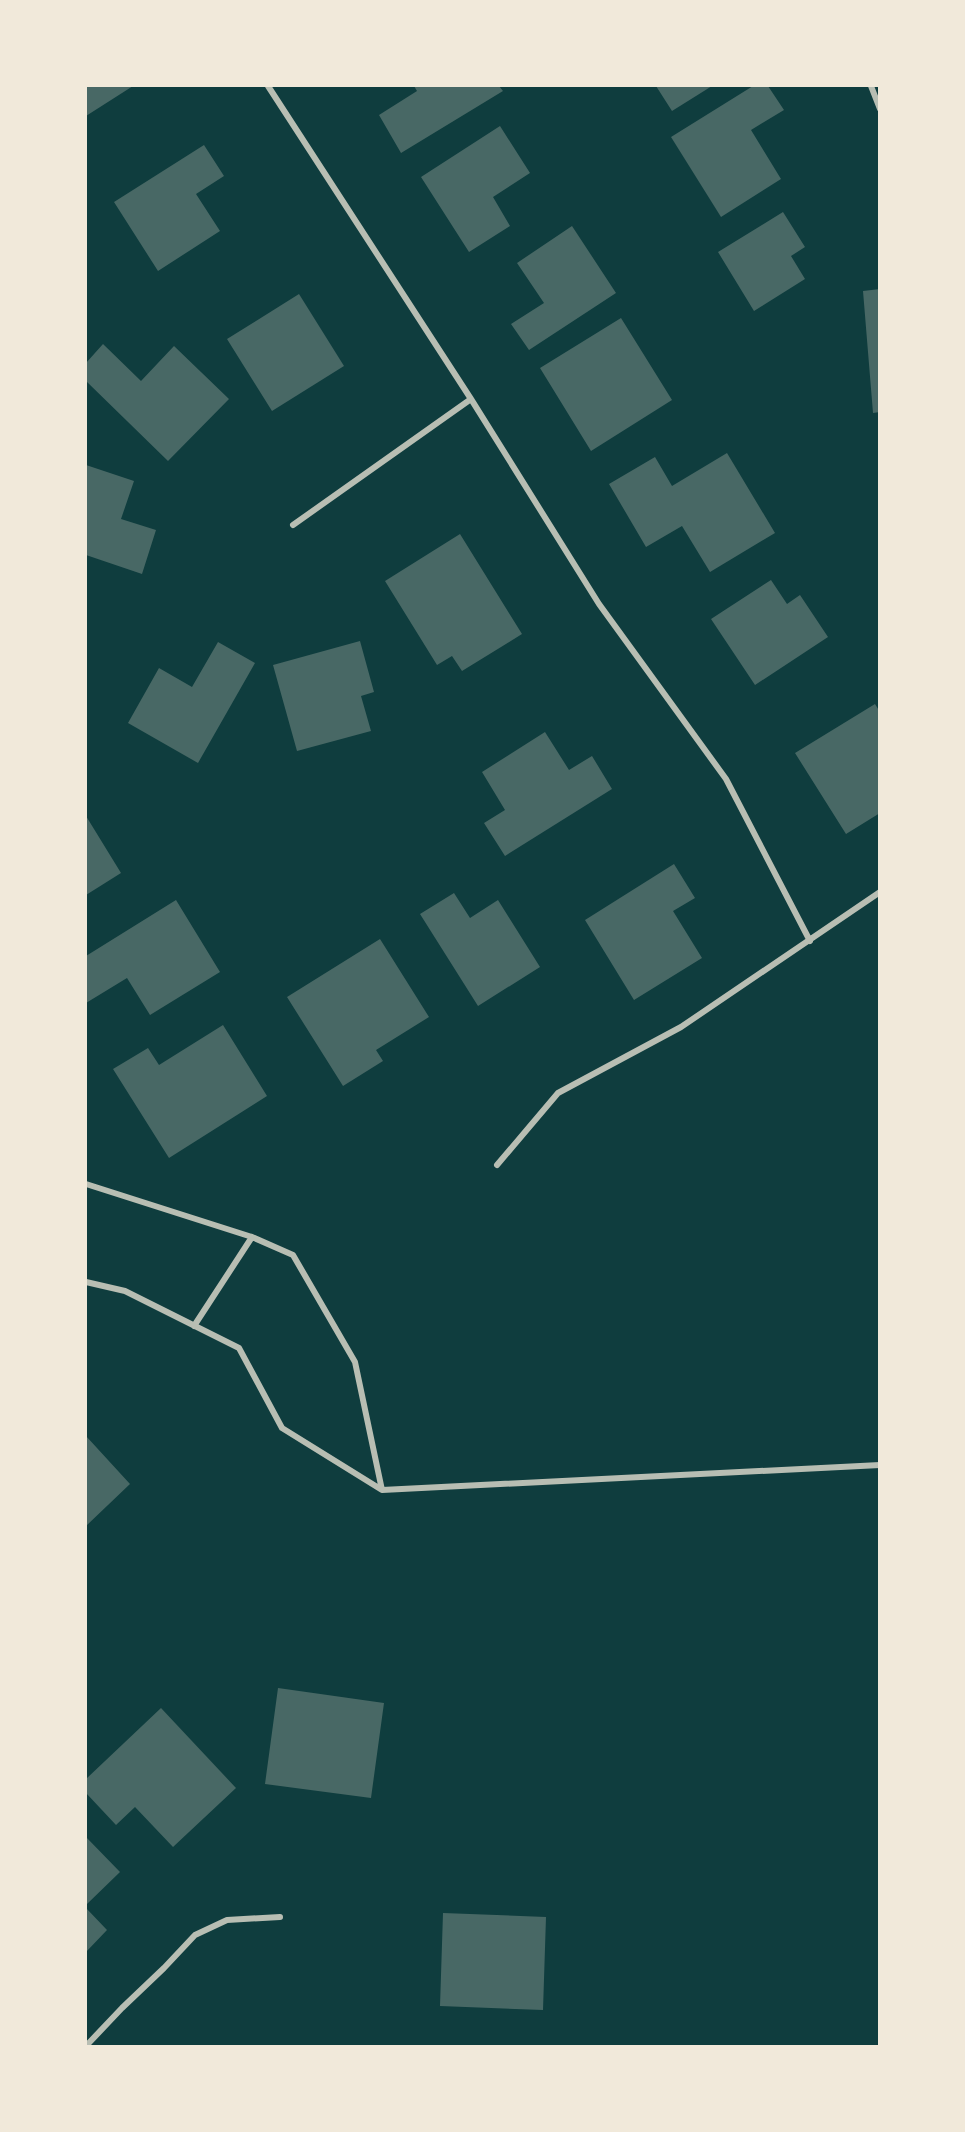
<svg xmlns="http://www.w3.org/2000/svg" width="965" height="2132" viewBox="0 0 965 2132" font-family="'Noto Sans',sans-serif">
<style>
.building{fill:#486865}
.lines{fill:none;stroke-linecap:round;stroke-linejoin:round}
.minor{stroke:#b8beb3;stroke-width:6}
</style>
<rect width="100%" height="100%" fill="#0f3d3e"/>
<path class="building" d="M86 86H133L86 116Z
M414 86H499L503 91 401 153 379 115 417 91Z
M656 86H712L672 111Z
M753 86H768L784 110 751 130 781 179 721 217 671 137Z
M500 126 530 173 493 197 510 226 469 252 421 177Z
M204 145 224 176 196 194 220 231 158 271 114 202Z
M783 212 805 247 791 256 805 279 754 311 718 252Z
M572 226 616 293 529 350 511 324 544 303 517 263Z
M880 289V412L873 413 863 291Z
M299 294 344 366 272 411 227 339Z
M621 318 672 400 591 451 540 368Z
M103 344 141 381 174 346 229 399 168 461 86 381V363Z
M727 453 775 533 710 572 682 526 646 547 609 484 655 457 672 486Z
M86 465 134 481 121 519 156 530 142 574 86 555Z
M460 534 522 634 462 671 452 656 437 665 385 581Z
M771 580 787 604 800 595 828 637 755 685 711 619Z
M360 641 374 692 361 696 371 731 297 751 273 665Z
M218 642 255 663 198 763 128 723 159 668 192 687Z
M875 704 880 712V813L846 834 795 753Z
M545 732 569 770 592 756 612 789 505 856 484 823 505 810 482 772Z
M86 816 121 873 86 895Z
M674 864 695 898 673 911 702 958 634 1000 585 920Z
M454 893 470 918 498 900 540 967 478 1006 420 914Z
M176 900 220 972 150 1015 127 978 86 1003V956Z
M380 939 429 1017 376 1050 383 1061 343 1086 287 997Z
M223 1025 267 1096 169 1158 113 1069 148 1048 159 1065Z
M86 1436 130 1484 86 1526Z
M278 1688 384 1703 371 1798 265 1784Z
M161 1708 236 1788 173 1847 135 1807 116 1825 86 1793V1779Z
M86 1837 120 1872 86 1905Z
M86 1908 107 1930 86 1952Z
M443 1913 546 1917 543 2010 440 2006Z"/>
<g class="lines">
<path class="minor" d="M268 86 471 399 599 604 726 779 810 941
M871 86 880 109
M293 525 471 399
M497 1165 558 1093 681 1027 880 892
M86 1184 252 1237 293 1255 355 1362 382 1490
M86 1282 125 1291 239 1348 282 1428 382 1490 880 1465
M194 1326 252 1237
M86 2046 122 2008 164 1968 195 1935 227 1920 280 1917"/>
</g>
<rect width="965" height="2132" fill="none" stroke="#f1e9da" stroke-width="174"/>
</svg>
